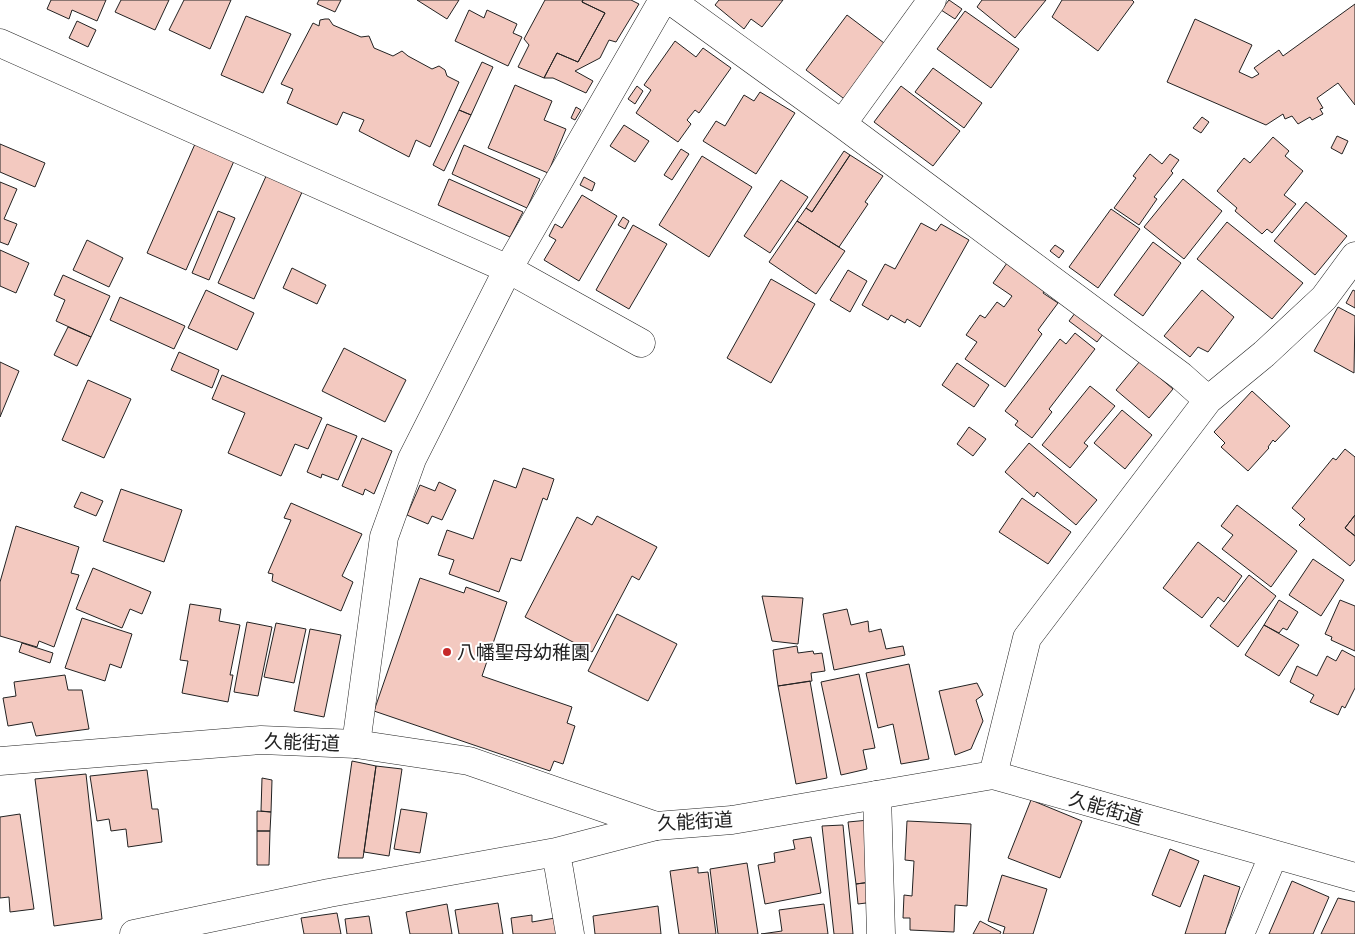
<svg xmlns="http://www.w3.org/2000/svg" width="1355" height="934" viewBox="0 0 1355 934" font-family="Karla,'Noto Sans JP',sans-serif">
<style>
.building{fill:#f3c9c0;stroke:#222}
.lines{fill:none;stroke-linecap:round;stroke-linejoin:round}
.minor-casing{stroke:#222;stroke-width:29}
.major-casing{stroke:#222;stroke-width:29}
.minor{stroke:#fff;stroke-width:28}
.major{stroke:#fff;stroke-width:28}
.poi-dot{fill:#c62828;stroke:#fff;stroke-width:2}
.labels{text-anchor:middle;stroke-width:4;stroke-linejoin:round;paint-order:stroke}
.poi-label{font-size:19px;fill:#222;stroke:#fff;text-anchor:start}
.street-label{font-size:19px;fill:#222;stroke:#fff}
</style>
<rect width="100%" height="100%" fill="#fff"/>
<path class="building" d="M51 0H106L97 21 72 10 69 19 47 9Z
M121 0H169L155 30 115 12Z
M184 0H231L210 49 169 30Z
M319 0H341L335 12 317 4Z
M417 0H459L447 19Z
M545 0H583L582 2 605 13 578 62 557 53 544 78 518 67 529 45 524 39Z
M583 0H631L639 4 616 42 609 40 600 58 575 71 593 81 586 93 553 78H544L557 53 578 62 605 13 582 2Z
M719 0H783L762 27 751 19 744 29 715 5Z
M949 0 962 9 955 19 941 10Z
M982 0H1046L1015 38 977 7Z
M1062 0H1132L1134 2 1098 51 1052 17Z
M1355 4V105L1338 83 1317 98 1323 108 1320 109 1323 114 1312 120 1310 117 1298 124 1292 116 1285 119 1283 114 1266 125 1167 82 1195 19 1252 45 1239 72 1252 78 1259 74 1254 68 1279 50 1283 56Z
M469 10 484 18 487 10 517 24 513 33 522 37 508 66 455 41Z
M965 11 1019 49 991 88 937 49Z
M847 15 888 46 847 101 806 70Z
M246 16 291 34 263 93 221 75Z
M325 19H329L333 25 361 37 369 36 374 48 393 56 402 51 408 56 432 69 439 66 445 70 447 76 459 82 430 147 416 140 409 157 359 131 364 120 343 112 337 125 287 103 293 89 281 84 313 23 319 26 320 20Z
M77 21 96 30 88 47 69 38Z
M675 41 696 57 703 48 731 68 699 113 695 110 687 120 691 124 678 142 636 113 651 90 644 85Z
M482 62 493 67 471 115 459 110Z
M933 68 982 103 964 128 915 92Z
M515 85 552 101 544 120 566 129 548 173 488 148Z
M637 86 643 91 635 104 628 99Z
M901 86 960 131 933 166 874 122Z
M760 92 795 113 756 174 703 141 716 121 725 126 744 95 754 101Z
M576 107 581 110 575 120 571 118Z
M459 110 471 115 444 171 433 165Z
M1202 117 1209 122 1201 133 1193 128Z
M624 125 649 141 635 162 610 146Z
M1337 136 1348 141 1342 154 1331 148Z
M1273 137 1289 151 1285 156 1303 171 1284 195 1296 204 1272 233 1267 229 1262 234 1235 211 1237 208 1217 191 1244 158 1250 163Z
M0 144 45 163 35 187 0 172Z
M195 144 234 161 186 270 147 253Z
M464 145 540 179 527 208 452 174Z
M681 149 689 154 672 180 664 175Z
M844 151 850 155 812 212 806 208Z
M1150 154 1162 164 1170 154 1179 160 1171 171 1173 173 1154 197 1157 199 1139 225 1114 208 1136 178 1133 176Z
M850 155 883 176 865 202 868 204 839 247 797 221 806 208 812 212Z
M702 156 752 187 709 257 659 225Z
M267 174 303 190 254 299 218 283Z
M584 177 595 183 592 191 580 185Z
M449 179 523 212 510 237 438 205Z
M1183 179 1222 211 1184 259 1144 227Z
M781 180 808 197 770 253 744 236Z
M0 182 17 189 4 219 17 224 8 245 0 242Z
M582 195 617 216 579 281 544 260 556 240 549 236 555 224 562 228Z
M1306 202 1347 236 1315 275 1274 241Z
M1111 209 1140 229 1098 288 1069 267Z
M218 211 235 218 209 280 192 273Z
M623 217 629 221 625 229 618 225Z
M797 221 845 251 816 294 769 262Z
M1227 222 1303 283 1272 319 1197 259Z
M921 223 936 231 941 224 969 240 920 327 907 319 905 323 891 315 888 320 862 305 885 264 895 269Z
M633 225 667 244 629 309 596 290Z
M87 240 123 258 109 287 73 270Z
M1153 242 1181 263 1143 316 1114 295Z
M1055 245 1064 251 1059 258 1050 251Z
M0 250 29 263 16 293 0 286Z
M1007 263 1045 290 1043 293 1058 303 1038 330 1042 334 1005 387 965 359 977 342 966 335 980 315 985 318 997 302 1004 307 1012 296 993 283Z
M292 268 326 285 317 304 283 288Z
M848 270 867 281 850 312 830 300Z
M63 275 110 296 91 337 56 321 65 300 54 295Z
M771 279 815 304 771 383 727 358Z
M206 290 254 313 237 350 188 328Z
M1202 290 1234 317 1208 352 1198 347 1190 357 1164 336Z
M1353 290 1355 291V308L1346 303Z
M120 297 185 326 174 349 110 320Z
M1338 307 1355 316 1354 373 1314 351Z
M1079 308 1107 329 1097 342 1069 321Z
M68 327 91 337 77 366 54 355Z
M1075 333 1095 349 1049 409 1052 412 1032 438 1015 425 1018 421 1005 411 1060 339 1066 344Z
M344 348 406 380 385 422 322 391Z
M179 352 219 370 212 388 171 370Z
M1140 361 1173 389 1149 418 1116 390Z
M0 362 19 371 0 417Z
M957 363 989 385 974 407 942 385Z
M222 375 322 418 308 449 295 444 281 476 228 453 245 413 212 399Z
M88 380 131 399 104 458 62 440Z
M1090 386 1115 406 1084 443 1088 446 1070 468 1042 445Z
M1252 391 1290 426 1275 442 1273 440 1268 447 1269 448 1248 471 1221 447 1225 443 1214 432Z
M1122 410 1152 435 1125 469 1094 443Z
M327 424 357 436 338 480 322 474 321 478 307 472Z
M969 427 986 439 973 456 957 444Z
M362 438 392 451 374 494 365 489 363 495 342 486Z
M1029 443 1097 500 1076 525 1037 492 1034 497 1005 472Z
M1345 449 1355 457V515L1345 528 1355 536V560L1350 566 1299 525 1305 519 1292 508 1333 458 1336 460Z
M523 468 554 479 547 500 543 498 521 561 511 558 499 592 449 574 454 560 438 555 447 530 473 539 494 480 516 488Z
M439 482 456 490 442 520 432 516 428 524 407 515 420 485 435 491Z
M121 489 182 510 164 562 103 541Z
M81 492 103 501 96 516 74 507Z
M1022 498 1071 532 1048 564 999 532Z
M291 503 362 534 342 576 353 582 341 611 272 581 273 574 268 573 291 520 284 518Z
M1237 505 1297 551 1271 587 1222 549 1233 535 1221 526Z
M1355 515V536L1345 528Z
M597 516 657 547 639 580 632 576 592 652 525 617 577 517 592 525Z
M16 526 79 547 71 573 79 575 54 647 39 641 37 647 0 636V582Z
M1198 542 1242 576 1224 602 1218 597 1202 618 1163 588Z
M1313 559 1344 580 1321 616 1289 595Z
M93 568 151 592 142 614 130 609 122 628 76 609Z
M1249 575 1276 596 1238 647 1210 626Z
M420 578 464 593 466 587 507 602 482 676 572 707 567 723 575 726 563 764 554 761 550 771 374 711Z
M762 596 803 598 798 644 772 641Z
M1279 600 1298 612 1287 630 1283 628 1279 633 1264 625Z
M1340 600 1355 606V651L1331 640 1332 637 1325 634Z
M190 604 221 609 219 621 240 625 230 675H233L228 702 182 693 188 661 180 660Z
M847 609 851 625 868 621 869 632 881 629 886 649 903 646 905 655 834 670 823 614Z
M617 614 677 644 648 701 588 671Z
M82 618 132 634 121 668 110 664 105 681 65 668Z
M247 622 272 627 258 696 234 692Z
M276 623 306 629 294 683 264 677Z
M1264 625 1299 645 1279 676 1245 655Z
M310 629 341 635 324 717 294 711Z
M22 643 53 653 50 663 19 652Z
M797 646 798 653 813 651 814 654 822 653 825 671 811 673 812 681 778 686 773 650Z
M1342 650 1355 657V688L1345 708 1342 706 1338 715 1310 702 1314 695 1290 682 1297 666 1317 676 1327 656 1336 661Z
M909 664 929 759 901 764 893 724 878 728 866 673Z
M859 674 875 748 863 750 867 769 841 775 821 682Z
M65 675 68 690H82L89 729 36 736 32 722 8 726 3 698 16 696 14 682Z
M810 681 827 778 796 784 778 686Z
M977 683 983 695 976 700 983 721 971 749 955 755 939 691Z
M352 761 376 766 363 858H338Z
M376 766 402 769 389 856 364 852Z
M147 770 152 809H158L162 842 128 847 126 829 111 831 109 819 97 821 90 776Z
M86 774 102 919 54 926 35 779Z
M262 778 272 780 271 812 261 811Z
M1031 800 1082 821 1060 878 1008 858Z
M401 809 427 813 420 853 394 849Z
M257 811 271 812 270 831H257Z
M20 814 34 909 10 912 9 897 0 898V817Z
M869 820 877 881 856 884 848 822Z
M907 821 971 824 967 906 955 905 954 932 910 930V918H903L904 895 912 896 914 861 905 860Z
M843 825 853 934H834L822 826Z
M257 831H270L269 865H257Z
M811 837 821 893 765 904 758 865 775 862 774 853 795 849 793 840Z
M1170 849 1199 861 1180 907 1152 895Z
M747 863 758 934H718L710 869Z
M698 867V873L708 872 716 934H679L670 871Z
M1002 875 1047 889 1033 934H1003L1005 927 988 921Z
M1204 875 1240 887 1225 934H1185Z
M1292 881 1329 897 1313 934H1269Z
M872 882 874 902 858 904 856 884Z
M1338 898 1355 902V934H1321Z
M498 903 503 934H459L455 910Z
M447 904 452 934H410L406 912Z
M824 904 828 934H761L782 931 779 910Z
M658 906 661 934H595L593 916Z
M337 913 341 934H304L301 918Z
M532 915V922L555 918 557 934H513L511 918Z
M369 916 372 934H347L345 919Z
M980 921 1001 932 1000 934H973Z"/>
<g class="lines">
<g class="minor-casing">
<path id="minor" d="M670 0 842 124 1181 376 1208 400
M0 43 508 269 641 343
M842 124 932 0
M356 744 384 537 412 459 508 269 663 0
M993 775 1027 638 1208 400 1264 354 1324 298 1355 256
M877 795 881 934
M556 852 570 934
M134 934 329 893 556 852 656 826
M1240 934 1273 856"/>
</g>
<g class="major-casing">
<path id="major" d="M0 761 261 740 356 744 469 761 656 826 732 820 993 775 1355 877"/>
</g>
<use href="#minor" class="minor"/>
<use href="#major" class="major"/>
</g>
<circle class="poi-dot" cx="447" cy="652" r="5"/>
<g class="labels">
<g class="poi-label">
<text x="457" y="659">八幡聖母幼稚園</text>
</g>
<g class="street-label">
<text transform="translate(302 742) rotate(2)" y="7">久能街道</text>
<text transform="translate(1106 808) rotate(16)" y="7">久能街道</text>
<text transform="translate(695 821) rotate(-3)" y="7">久能街道</text>
</g>
</g>
</svg>
